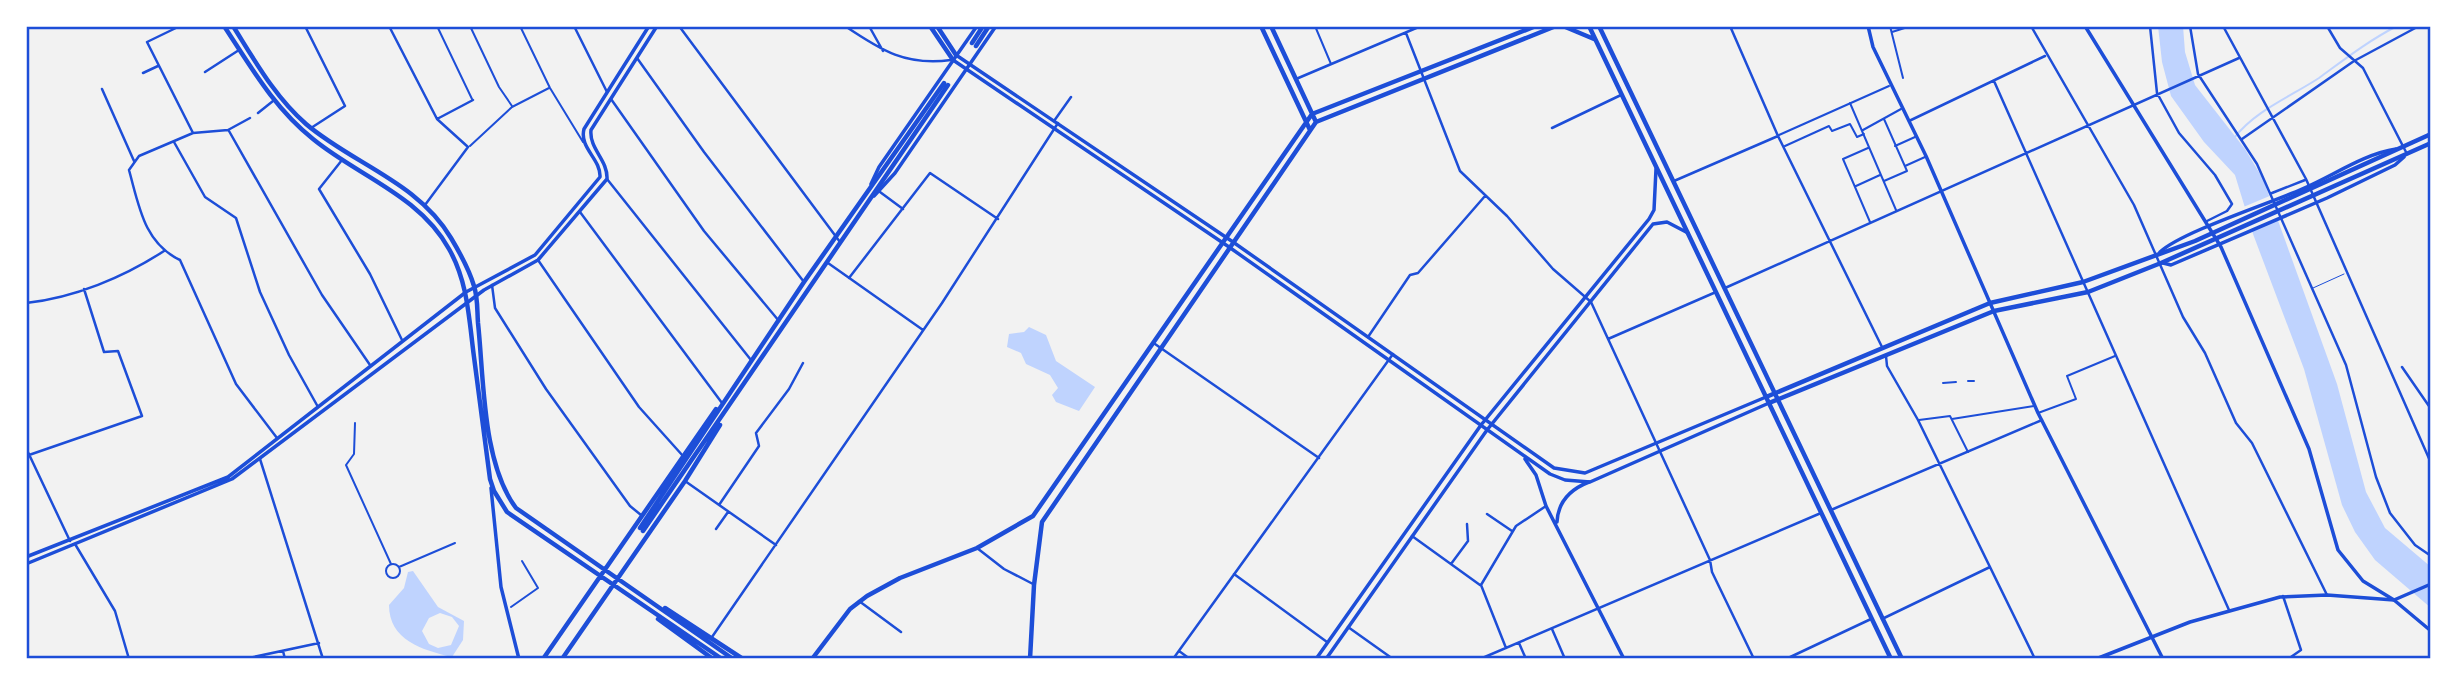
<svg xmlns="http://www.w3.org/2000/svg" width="2457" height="685" viewBox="0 0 2457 685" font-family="Georgia,serif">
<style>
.water{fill:#bfd3fe;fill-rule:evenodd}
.pier{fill:#f2f2f2}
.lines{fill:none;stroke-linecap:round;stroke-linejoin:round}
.stream{stroke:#bfd3fe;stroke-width:2}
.service{stroke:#1d4ed8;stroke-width:1}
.pedestrian{stroke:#1d4ed8;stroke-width:2}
.minor{stroke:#1d4ed8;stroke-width:2.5}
.tertiary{stroke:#1d4ed8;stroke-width:3.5}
.secondary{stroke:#1d4ed8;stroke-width:3.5}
.primary{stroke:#1d4ed8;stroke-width:4.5}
.neatline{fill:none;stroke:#1d4ed8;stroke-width:2.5}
</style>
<rect width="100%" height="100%" fill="#f2f2f2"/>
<path class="water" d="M2158 26H2183L2185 52 2195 85 2245 149 2263 179 2337 384 2366 492 2385 528 2431 567V608L2375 560 2355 532 2342 505 2304 369 2253 234 2235 175 2204 142 2171 96 2162 62Z
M1029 327 1046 335 1056 361 1095 387 1079 411 1056 402 1052 395 1058 388 1050 375 1026 364 1021 353 1007 347 1009 334 1024 332Z
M413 571 438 607 464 621 463 640 452 657C422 650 389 640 389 605L404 588 408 572ZM440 613 452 617 459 626 451 645 438 648 429 644 422 631 429 618Z"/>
<path class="pier" d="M2272 195 2280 219 2249 232 2241 208Z"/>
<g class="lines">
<path class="stream" d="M2234 138C2256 110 2290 97 2319 78 2345 59 2368 41 2397 26"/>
<path class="service" d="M2313 288 2344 274"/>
<path class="pedestrian" d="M437 26 472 99
M470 26 499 87 512 106
M520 26 550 88 583 142
M1315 26 1331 64
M1890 26 1903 78
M1892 32 1911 26
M1850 103 1896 210
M1863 130 1901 109
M1779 135 1889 86
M470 146 512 107 549 88
M1785 146 1829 126 1832 131 1850 124 1857 137 1864 134
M1895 146 1915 137
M1868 148 1843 159 1870 222
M1905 166 1925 157
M1884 181 1907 171 1884 119
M1856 186 1880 175
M1968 381H1974
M1943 383 1956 382
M2038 413 2076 399 2067 376 2115 356
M1952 419 2034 406
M1919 420 1950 416 1968 452
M355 423 354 454 346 465 391 564
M386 571a7 7 0 1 1 14 0a7 7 0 1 1-14 0Z
M399 567 455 543
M511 607 538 588 522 561"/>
<path class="minor" d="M180 26 147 42 193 133
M305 26 345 106 311 128
M389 26 437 119 468 147 425 205
M574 26 607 92
M679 26 840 242
M845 26C882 51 906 66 951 60
M869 26 883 51
M1730 26 1778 136 1882 347
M2031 26 2134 205 2183 317 2205 353 2236 423 2252 443 2327 595
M2150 26 2157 93 2179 133 2215 175 2232 204 2227 211 2207 221
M2190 26 2198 74 2257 164 2346 365 2376 477 2390 513 2415 545 2431 556
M2223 26 2306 179 2431 463
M2327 26 2340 48 2363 68 2407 154
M1406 33 1460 171 1507 216 1553 269 1591 302 1710 560 1712 572 1754 659
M637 58 704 152 804 282
M205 72 239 50
M143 73 158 66
M1296 79 1421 26
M1994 81 2229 610
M102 89 134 161
M611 99 704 231 779 321
M258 113 273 101
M250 118 228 130 193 133 139 156 129 170C139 206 144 243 180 260L236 384 277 438
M437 119 473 100
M1054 121 1071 97
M1909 121 2045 56
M1552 128 1621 95
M229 131 322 295 370 365
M2242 139 2354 61 2419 26
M174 142 205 197 236 218 260 292 289 355 318 407
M342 160 319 189 370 274 402 340
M607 179 751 360
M1674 181 1778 136
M880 192 903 209
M2272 193 2305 180
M580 212 722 403
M538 260 639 407 683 456
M828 263 923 330
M849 278 930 173 998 219
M492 285 495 308 546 389 630 506 641 515
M1725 288 2239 58
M26 303C74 298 124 277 164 251
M1368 337 1410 275 1418 273 1485 196
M1608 339 1716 292
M1155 344 1319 458
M1886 356 1887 366 1918 420 2035 659
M2402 367 2431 409
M26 448 70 541
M29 455 142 416 118 351 104 352 84 289
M260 459 323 659
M685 481 776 545
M719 505 759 446 756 433 789 389 803 363
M1831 510 2042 420
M1487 514 1512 531
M716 529 728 512
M1412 536 1480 585
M75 544 115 611 129 659
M977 548 1004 569 1033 584
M1451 564 1468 541 1467 524
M1234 574 1327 642
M2283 596 2301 650 2288 659
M859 601 901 632
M1882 619 1990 567
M1348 627 1393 659
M1552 629 1565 659
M712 637 942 303 1058 123
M1519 643 1526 659
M1506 648 1481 585 1516 526 1546 506
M283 651 285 659
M1179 651 1190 659
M244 659 319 643
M1173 659 1393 354
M1480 659 1821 513
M1786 659 1871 619"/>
<path class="tertiary" d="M1868 26 1873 47 1926 156 2038 413 2163 659
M2085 26 2221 247 2309 449 2338 550 2363 581 2394 600 2431 631
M871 184 879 167 977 26
M874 196 895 173 996 26
M2160 252C2181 232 2271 203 2302 189 2333 176 2363 154 2396 149
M2163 263 2171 265 2327 198 2395 165 2404 157
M1525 459 1536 475 1546 506 1624 659
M1557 522C1558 501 1571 489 1589 482"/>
<path class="secondary" d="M956 55 1233 242 1554 468 1585 473 1766 397
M953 60 1229 247 1550 474 1565 480 1590 482 1769 403
M491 488 501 587 519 659
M26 557 228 477 466 292 535 255 600 177C601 159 579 148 584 129L649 26
M26 564 232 479 484 290 538 260 607 179C608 160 589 149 591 130L657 26
M1316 659 1481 425 1649 219 1654 210 1656 169
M1326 659 1487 430 1653 224 1667 222 1688 233
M2096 659 2190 622 2280 597 2327 595 2394 600 2431 584"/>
<path class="primary" d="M224 26C251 67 274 108 313 139 358 176 419 195 449 249 468 282 469 320 474 357 479 398 485 438 490 479L494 491 507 512 722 659
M233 26C255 61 275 97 306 124 353 164 418 182 451 238 460 253 469 269 474 286 478 298 477 310 478 323 484 378 482 463 516 508L733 659
M930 26 953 60
M937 26 956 55
M1261 26 1310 130
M1271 26 1316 122
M1563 26 1594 39
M1589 26 1891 659
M1599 26 1902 659
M972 43 983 26
M976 46 989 26
M1766 397 1990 303 2083 282 2195 241 2431 134
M1769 403 1994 311 2088 292 2161 263 2431 143
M640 528 804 282 944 83
M643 531 948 85
M665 608 743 659
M658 619 713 659
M543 659 716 409
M562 659 685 481 720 425
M812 659 850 609 867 596 900 578 977 548 1033 516 1312 114 1536 26
M1030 659 1034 585 1042 522 1316 122 1556 26"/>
</g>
<rect width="2457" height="685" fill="none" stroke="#ffffff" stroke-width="56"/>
<rect x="28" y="28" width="2401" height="629" class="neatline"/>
</svg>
